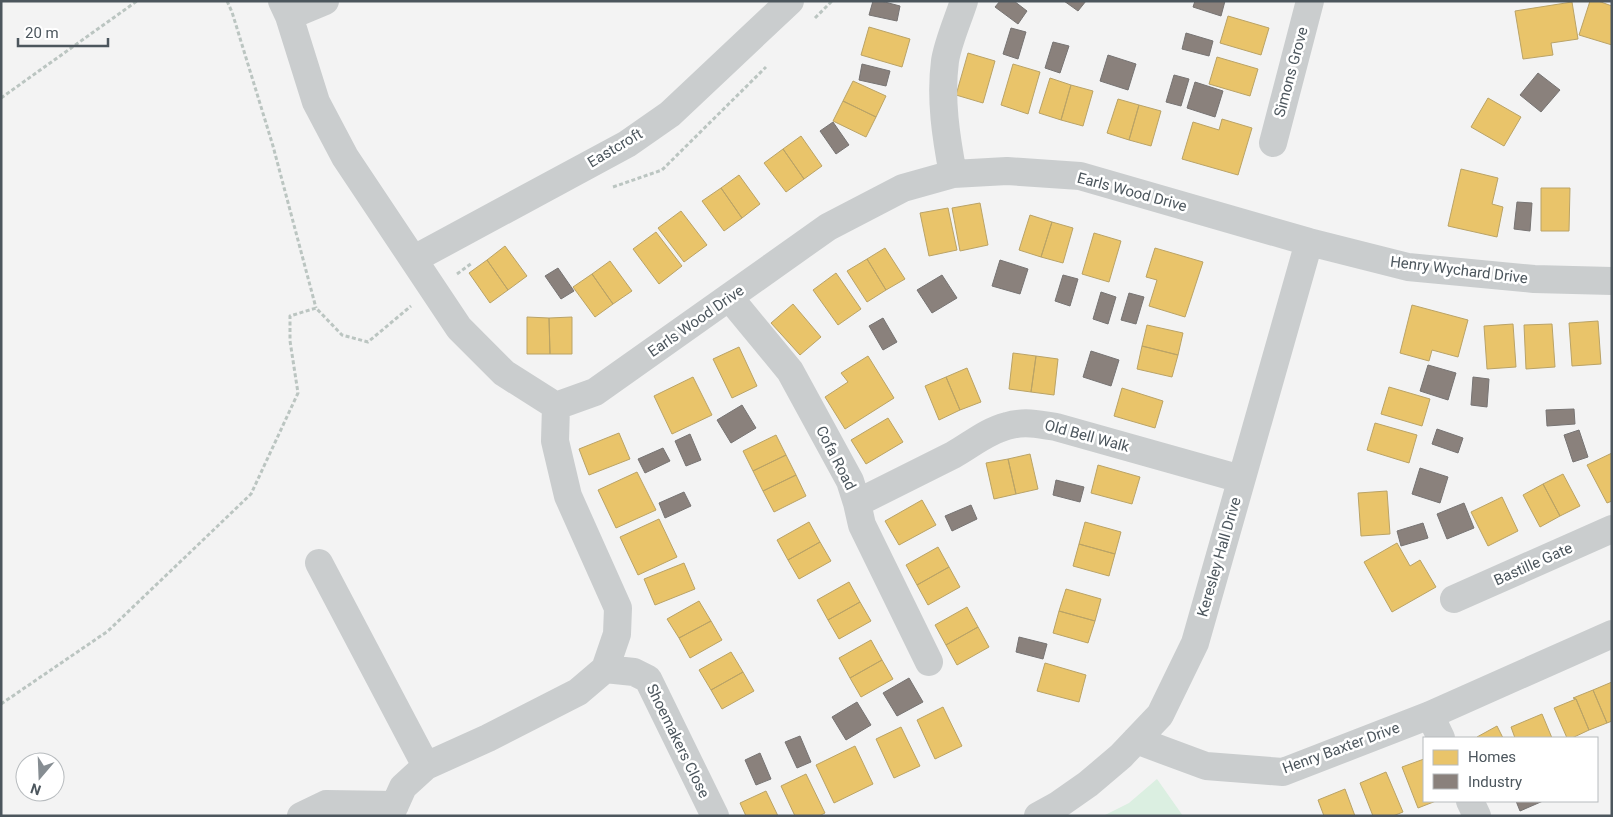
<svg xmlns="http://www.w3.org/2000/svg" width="1613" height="817" viewBox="0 0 1613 817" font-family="Roboto,sans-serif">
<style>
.green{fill:#dbefe1}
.homes{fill:#e9c46a;stroke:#baa366}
.industry{fill:#8a817c;stroke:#777473}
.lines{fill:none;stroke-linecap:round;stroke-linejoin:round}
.path{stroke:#bbc5c1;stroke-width:3;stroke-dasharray:4 2.5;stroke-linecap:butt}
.minor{stroke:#cacdce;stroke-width:28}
.labels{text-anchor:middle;stroke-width:5;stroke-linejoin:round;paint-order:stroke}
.street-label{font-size:15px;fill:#4c565d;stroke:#fff}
</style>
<rect width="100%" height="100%" fill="#f3f3f3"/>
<path class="green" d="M1157 779 1183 816H1103L1129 803Z"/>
<path class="homes" d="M1590 1H1598L1612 6V45L1579 35Z
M1572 2 1578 39 1551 43 1553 55 1523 59 1515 11Z
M1228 16 1269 28 1261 55 1220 43Z
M869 27 910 39 902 67 861 55Z
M968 53 995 61 983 103 956 95Z
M1217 57 1258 69 1250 96 1209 84Z
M1013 64 1040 72 1028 114 1001 105Z
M1050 78 1071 85 1061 120 1039 113Z
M853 81 886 96 876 117 843 101Z
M1071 85 1093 91 1083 126 1061 120Z
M1488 98 1521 117 1504 146 1471 127Z
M1118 99 1139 105 1129 140 1107 133Z
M843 101 876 117 866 137 833 121Z
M1139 105 1161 111 1151 146 1129 140Z
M1222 119 1252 128 1238 175 1182 159 1193 122 1219 130Z
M801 136 822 166 804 179 783 149Z
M783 149 804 179 786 192 764 163Z
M1461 169 1498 178 1492 204 1503 207 1497 237 1448 226Z
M739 175 760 204 742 218 721 188Z
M721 188 742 218 724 231 702 201Z
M1541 188H1570L1569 231H1541Z
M980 203 988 245 960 251 952 208Z
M948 208 957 250 929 256 920 213Z
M681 211 707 245 684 262 658 228Z
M1030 215 1052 222 1041 257 1019 250Z
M1052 222 1073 228 1063 263 1041 257Z
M656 232 682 266 659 284 633 249Z
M1094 233 1121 241 1109 282 1082 274Z
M505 246 527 276 508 290 487 260Z
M885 248 905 279 886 290 867 259Z
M1155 248 1203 262 1185 317 1149 306 1157 280 1146 277Z
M867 259 886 290 867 302 847 271Z
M487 260 508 290 490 303 469 273Z
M610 261 632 291 613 304 592 274Z
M836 273 861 309 838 325 813 290Z
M592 274 613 304 595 317 573 287Z
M793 304 821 337 800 355 771 323Z
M1412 305 1468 320 1458 357 1432 350 1429 361 1400 353Z
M527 317 549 318 550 354H527Z
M572 317V354H550L549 318Z
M1598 321 1601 364 1572 366 1569 323Z
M1513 324 1516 367 1487 369 1484 326Z
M1552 324 1555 367 1526 369 1524 325Z
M1147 325 1183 333 1178 355 1142 346Z
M1142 346 1178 355 1172 377 1137 369Z
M739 347 757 386 732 398 713 359Z
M1013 353 1036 356 1031 392 1009 389Z
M868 356 894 398 845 429 825 397 848 382 841 373Z
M1036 356 1058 359 1054 395 1031 392Z
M967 368 981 402 960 410 946 377Z
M693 377 712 415 672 434 654 396Z
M946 377 960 410 939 420 925 386Z
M1389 387 1430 399 1422 426 1381 414Z
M1122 388 1163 401 1155 428 1114 416Z
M888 418 903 442 866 464 851 440Z
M1375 423 1417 435 1409 463 1367 450Z
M619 433 630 459 589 475 579 449Z
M776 435 786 455 753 471 743 451Z
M1612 453V501L1607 503 1587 465Z
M1030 454 1038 489 1016 494 1008 459Z
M786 455 796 475 763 491 753 471Z
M1008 459 1016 494 994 499 986 463Z
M1098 465 1140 477 1132 504 1091 493Z
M637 472 656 510 616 528 598 490Z
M1563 474 1580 506 1560 516 1543 484Z
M796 475 806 496 774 512 763 491Z
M1543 484 1560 516 1540 527 1523 495Z
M1387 491 1390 534 1361 536 1358 493Z
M1502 497 1518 531 1488 546 1471 512Z
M922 500 936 525 899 545 885 521Z
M659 519 677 557 638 575 620 537Z
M809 522 820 542 788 560 777 540Z
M1085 522 1121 532 1115 554 1079 544Z
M820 542 831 561 799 579 788 560Z
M1397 543 1410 566 1420 560 1436 587 1392 612 1364 562Z
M1079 544 1115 554 1109 576 1073 566Z
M938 547 949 567 917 585 906 565Z
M684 563 695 589 655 605 644 579Z
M949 567 960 587 928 605 917 585Z
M849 582 860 602 828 620 817 600Z
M1066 589 1101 599 1095 621 1059 611Z
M699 601 711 621 679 638 667 619Z
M860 602 871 621 839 639 828 620Z
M967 607 978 627 946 645 935 625Z
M1059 611 1095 621 1088 643 1053 633Z
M711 621 722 640 690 658 679 638Z
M978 627 989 647 957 665 946 645Z
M871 640 882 660 850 678 839 658Z
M731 652 743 672 711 690 699 670Z
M882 660 893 679 861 697 850 678Z
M1045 663 1086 675 1079 702 1037 691Z
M743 672 754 691 722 709 711 690Z
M1612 682V721L1607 723 1593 690Z
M1593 690 1607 723 1589 730 1576 699 1573 698Z
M1576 699 1589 730 1572 738H1567L1554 708Z
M943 707 962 746 935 759 917 720Z
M1542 714 1552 738H1515L1511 727Z
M1497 726 1503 738H1478L1477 737Z
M901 727 920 766 894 778 876 739Z
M855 746 873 784 834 803 816 765Z
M1424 759V801H1436L1418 808 1402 767Z
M1386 772 1403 812 1393 816H1373L1360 783Z
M806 774 825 813 819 816H795L781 786Z
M1345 789 1355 816H1324L1318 800Z
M766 791 778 816H746L740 803Z"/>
<path class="industry" d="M873 1H881L900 6 897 21 869 15Z
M1000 1H1014L1027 11 1018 24 995 7Z
M1064 1H1086L1078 11Z
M1195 1H1225L1221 16 1193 7Z
M1011 28 1026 32 1018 59 1003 54Z
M1186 33 1213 41 1209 56 1182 49Z
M1053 42 1069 46 1060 73 1045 68Z
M1108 55 1136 64 1128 90 1100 81Z
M862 64 890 71 886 86 859 80Z
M1538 73 1560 90 1541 112 1520 95Z
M1174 75 1189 79 1181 106 1166 102Z
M1195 82 1223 91 1215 117 1187 108Z
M833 122 849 145 836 154 820 131Z
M1517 202 1532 203 1530 231 1514 229Z
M1000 260 1028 269 1020 294 992 286Z
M558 268 574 291 561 299 545 276Z
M942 275 957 298 932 313 917 290Z
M1063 275 1078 279 1070 306 1055 301Z
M1101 292 1116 297 1108 324 1093 319Z
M1129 293 1144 297 1136 324 1121 320Z
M883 318 897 342 883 350 869 326Z
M1091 351 1119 360 1111 386 1083 377Z
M1428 365 1456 373 1448 400 1420 391Z
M1473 377 1489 379 1487 407 1471 405Z
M742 405 756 428 731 443 717 420Z
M1574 409 1575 424 1547 426 1546 410Z
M1437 429 1463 438 1458 453 1432 444Z
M1579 430 1588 457 1573 462 1564 435Z
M690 434 701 460 686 466 675 441Z
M663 448 670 461 645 473 638 459Z
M1420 468 1448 477 1440 503 1412 494Z
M1056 480 1084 487 1080 502 1053 495Z
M684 492 691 506 665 518 659 503Z
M1464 503 1474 528 1447 539 1437 514Z
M971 505 977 519 952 531 945 516Z
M1423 523 1428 538 1401 546 1397 531Z
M1019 637 1047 644 1043 659 1016 652Z
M909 678 923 702 897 716 883 693Z
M857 702 871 725 846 740 832 717Z
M800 736 811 762 797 768 785 742Z
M760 753 771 779 756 785 745 760Z
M1516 801H1543L1520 811Z"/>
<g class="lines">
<path class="path" d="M227 1 232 12 273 146 316 308
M815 18 832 1
M1 98 137 1
M613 187 662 170 766 67
M457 274 472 263
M1 704 108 631 251 494 298 393 290 341V316L316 308 342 335 368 342 411 306"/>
<path class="minor" d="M282 1 289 16 316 102 345 157 459 328 504 373 556 406 595 392 828 227 903 188 953 174 1007 171 1080 176 1309 242 1408 267 1534 279 1612 281
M289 16 325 1
M1273 143 1310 1
M953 174C946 137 940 99 945 61 948 42 958 20 964 1
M414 259 627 144 670 114 790 1
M729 297 790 371 850 481 857 503 862 525 929 662
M857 503C889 487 921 471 953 455 971 445 987 431 1007 426 1023 421 1039 424 1056 427L1241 479
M319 563 426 766
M1454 599 1612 529
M605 669 634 672 648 679 715 816
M1430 715 1441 738
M1136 740 1206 766 1283 772 1430 715 1612 634
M1470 801 1477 816
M301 816 326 804 395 805
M390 816 403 787 426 766 488 738 578 692 605 669 617 634 618 608 568 496 555 441 556 406
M1038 816 1058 805 1088 784 1121 756 1160 715 1195 643 1309 242"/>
</g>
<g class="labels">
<g class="street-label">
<text transform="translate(1291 72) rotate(-75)" y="5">Simons Grove</text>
<text transform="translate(615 148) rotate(-31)" y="5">Eastcroft</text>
<text transform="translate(1132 192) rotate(15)" y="5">Earls Wood Drive</text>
<text transform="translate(1459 270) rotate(7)" y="5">Henry Wychard Drive</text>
<text transform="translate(696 321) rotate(-35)" y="5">Earls Wood Drive</text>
<text transform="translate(1087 436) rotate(15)" y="5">Old Bell Walk</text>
<text transform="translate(836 458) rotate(63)" y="5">Cofa Road</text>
<text transform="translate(1219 557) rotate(-74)" y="5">Keresley Hall Drive</text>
<text transform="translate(1533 564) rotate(-24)" y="5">Bastille Gate</text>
<text transform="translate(678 741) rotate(64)" y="5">Shoemakers Close</text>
<text transform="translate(1341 748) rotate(-20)" y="5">Henry Baxter Drive</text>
</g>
</g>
<rect width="1613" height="817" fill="none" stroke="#4c565d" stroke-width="5"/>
<rect x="1423" y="737" width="175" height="65" fill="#ffffff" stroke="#b7bbbe"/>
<rect x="1433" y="750" width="25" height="15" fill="#e9c46a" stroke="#b7bbbe"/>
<text x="1468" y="762" font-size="15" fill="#4c565d">Homes</text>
<rect x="1433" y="774" width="25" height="15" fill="#8a817c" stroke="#b7bbbe"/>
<text x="1468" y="787" font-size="15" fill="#4c565d">Industry</text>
<g transform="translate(40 777) rotate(199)"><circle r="24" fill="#ffffff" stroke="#b7bbbe"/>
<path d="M0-4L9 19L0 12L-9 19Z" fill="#868d92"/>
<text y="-8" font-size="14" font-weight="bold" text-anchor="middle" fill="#4c565d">N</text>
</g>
<path d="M18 38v8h90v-8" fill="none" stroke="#4c565d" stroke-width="2.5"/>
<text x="25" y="38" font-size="15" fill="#4c565d" stroke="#ffffff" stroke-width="4" paint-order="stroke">20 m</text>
</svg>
